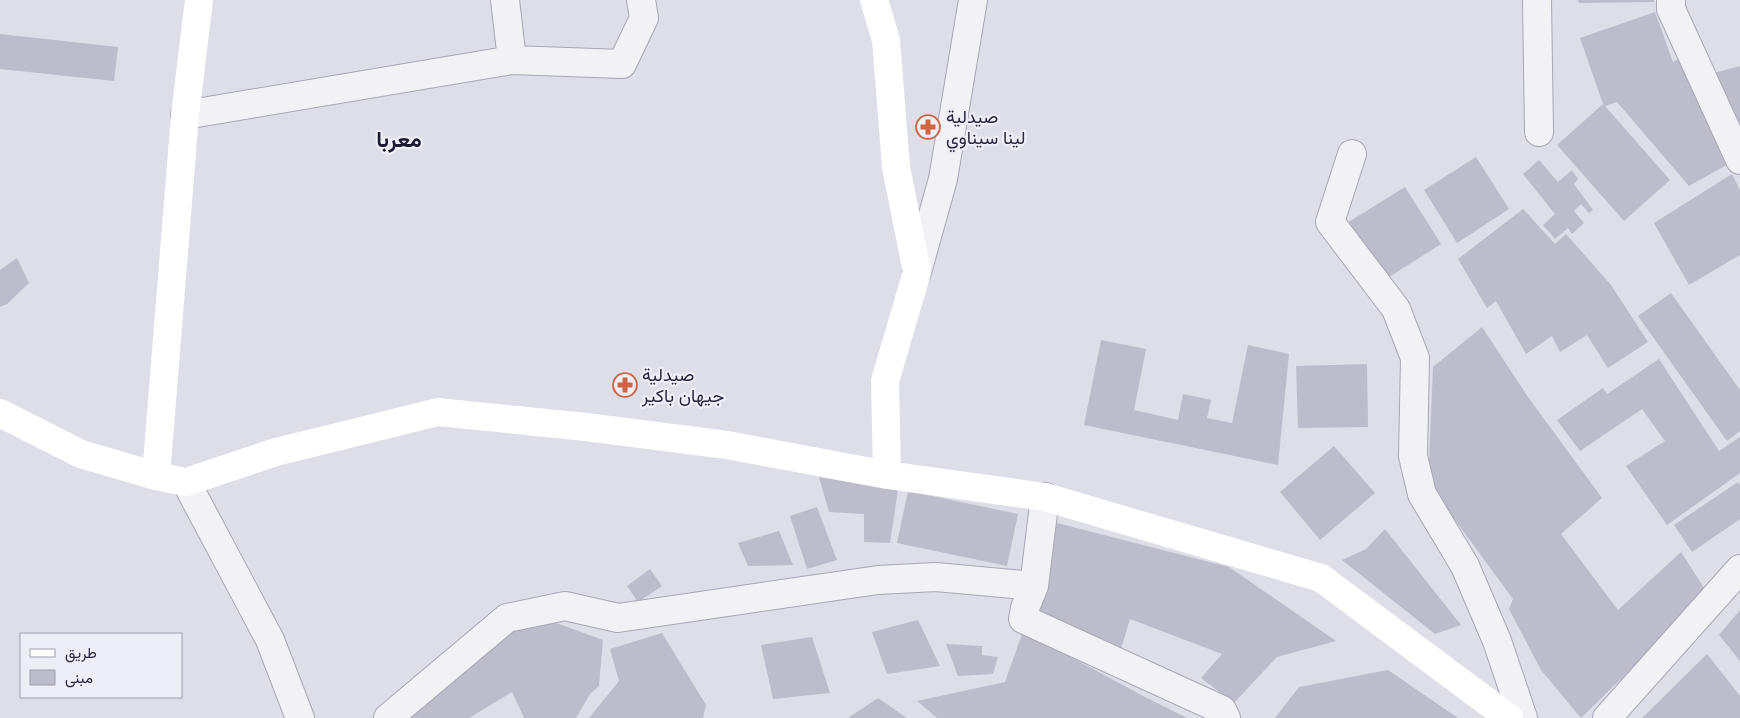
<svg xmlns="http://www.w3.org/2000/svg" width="1740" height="718" viewBox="0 0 1740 718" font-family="'Varela Round',Vazirmatn,sans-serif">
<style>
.building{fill:#bcbccb}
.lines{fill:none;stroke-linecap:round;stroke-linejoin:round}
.street-casing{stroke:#a7a7b5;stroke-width:30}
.street{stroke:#f1f1f6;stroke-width:28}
.secondary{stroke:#fff;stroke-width:28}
.labels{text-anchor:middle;stroke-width:4.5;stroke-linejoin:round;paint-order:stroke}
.poi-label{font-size:18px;fill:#28273f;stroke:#eeeef6;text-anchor:start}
.district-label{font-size:22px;font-weight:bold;fill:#1b1a30;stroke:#eeeef6}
</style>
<rect width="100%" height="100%" fill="#dedee8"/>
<path class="building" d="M1578 0H1654V2L1579 3Z
M1655 12 1673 62 1678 59 1730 163 1689 186 1617 102 1605 106 1670 180 1624 221 1557 145 1603 104 1580 38Z
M0 34 118 47 114 81 0 69Z
M1740 66V136L1714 73Z
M1476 157 1509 209 1457 243 1424 190Z
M1539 160 1558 182 1572 170 1578 179 1574 184 1593 210 1589 213 1581 204 1574 211 1584 223 1572 234 1568 228 1555 239 1543 225 1555 214 1523 174Z
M1732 174 1740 190V255L1689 285 1654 223Z
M1405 187 1441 244 1383 281 1347 223Z
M1523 209 1555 244 1566 234 1611 285 1648 342 1608 368 1587 335 1560 352 1552 336 1526 354 1496 301 1487 308 1458 259Z
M17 258 29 283 7 304 0 307V270Z
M1671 293 1740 390V431L1727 441 1638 316Z
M1482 327 1528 397 1602 498 1561 534 1618 610 1681 552 1708 594 1581 718 1541 670 1509 609 1513 599 1428 483 1433 367Z
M1101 340 1146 349 1134 410 1178 420 1183 394 1211 400 1207 418 1232 423 1248 345 1289 354 1278 465 1084 425Z
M1659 359 1719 451 1740 437V473L1667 525 1626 466 1665 441 1642 409 1580 451 1557 420 1603 388 1607 394Z
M1367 364 1368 427 1298 428 1296 366Z
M1334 446 1375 493 1320 540 1280 492Z
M819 477 898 490 890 543 864 542V514L829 512Z
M1738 482 1740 485V519L1692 552 1674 525Z
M908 491 1018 514 1007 566 897 543Z
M817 507 837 560 807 569 790 516Z
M1057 523 1229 567 1336 641 1277 657 1234 703 1201 678 1222 654 1130 619 1121 649 1033 612Z
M1385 529 1461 625 1435 634 1342 560 1366 549Z
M779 531 793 565 748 566 738 543Z
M650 569 662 586 638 602 627 586Z
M1740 610V661L1719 635Z
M548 620 603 640 599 686 590 694 576 718H524L512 692 469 718H388L516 628Z
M918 620 940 666 887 674 872 632Z
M1023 631 1143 696 1187 718H937L917 701 1005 682Z
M662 633 706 705 703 718H589L619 681 610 649Z
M812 637 830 693 773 699 761 645Z
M946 644 982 646V655L998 657 993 674 958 676Z
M1707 654 1740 696V718H1642Z
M1388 670 1458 718H1275L1299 687Z
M878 698 907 718H848Z"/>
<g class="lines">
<g class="street-casing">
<path id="street" d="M505 0 512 60
M1537 0 1539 132
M1671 0V9L1740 160
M185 115 512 60 622 64 644 18 641 0
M1352 154 1330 222 1396 309 1415 358 1413 456 1422 494 1465 566 1497 641 1523 718
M917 272 943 179 973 0
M186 482 270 640 300 718
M1045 497 1034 586 1025 608 1023 619 1222 710 1226 718
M388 718 507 618 565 606 618 618 878 580 936 577 1034 586
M1607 718 1740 569"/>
</g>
<use href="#street" class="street"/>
<path class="secondary" d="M874 0 886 40 896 167 917 272 885 381 887 475
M0 413 81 454 156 476 186 482 276 452 438 412 586 427 727 445 887 475 1045 497 1321 578 1509 718
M156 476 185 115 199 0"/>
</g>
<defs>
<g id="pharmacy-ring" transform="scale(1.25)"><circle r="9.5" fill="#eeeef6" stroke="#cf6342" stroke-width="1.5"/><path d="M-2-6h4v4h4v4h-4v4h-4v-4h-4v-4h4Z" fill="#cf6342"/></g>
</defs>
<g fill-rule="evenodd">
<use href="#pharmacy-ring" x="928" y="127"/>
<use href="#pharmacy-ring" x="625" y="385"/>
</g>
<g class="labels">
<g class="poi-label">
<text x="946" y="123">صيدلية<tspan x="946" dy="21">لينا سيناوي</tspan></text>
<text x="642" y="381">صيدلية<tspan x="642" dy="21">جيهان باكير</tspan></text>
</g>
<g class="district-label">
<text x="399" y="147">معربا</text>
</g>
</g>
<rect x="20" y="633" width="162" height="65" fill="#eeeef6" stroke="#9f9ead"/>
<rect x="30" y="649" width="25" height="8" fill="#ffffff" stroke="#9f9ead"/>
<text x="65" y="658" font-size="15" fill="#28273f">طريق</text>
<rect x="30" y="670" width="25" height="15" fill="#bcbccb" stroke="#9f9ead"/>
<text x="65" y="683" font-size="15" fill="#28273f">مبنى</text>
</svg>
